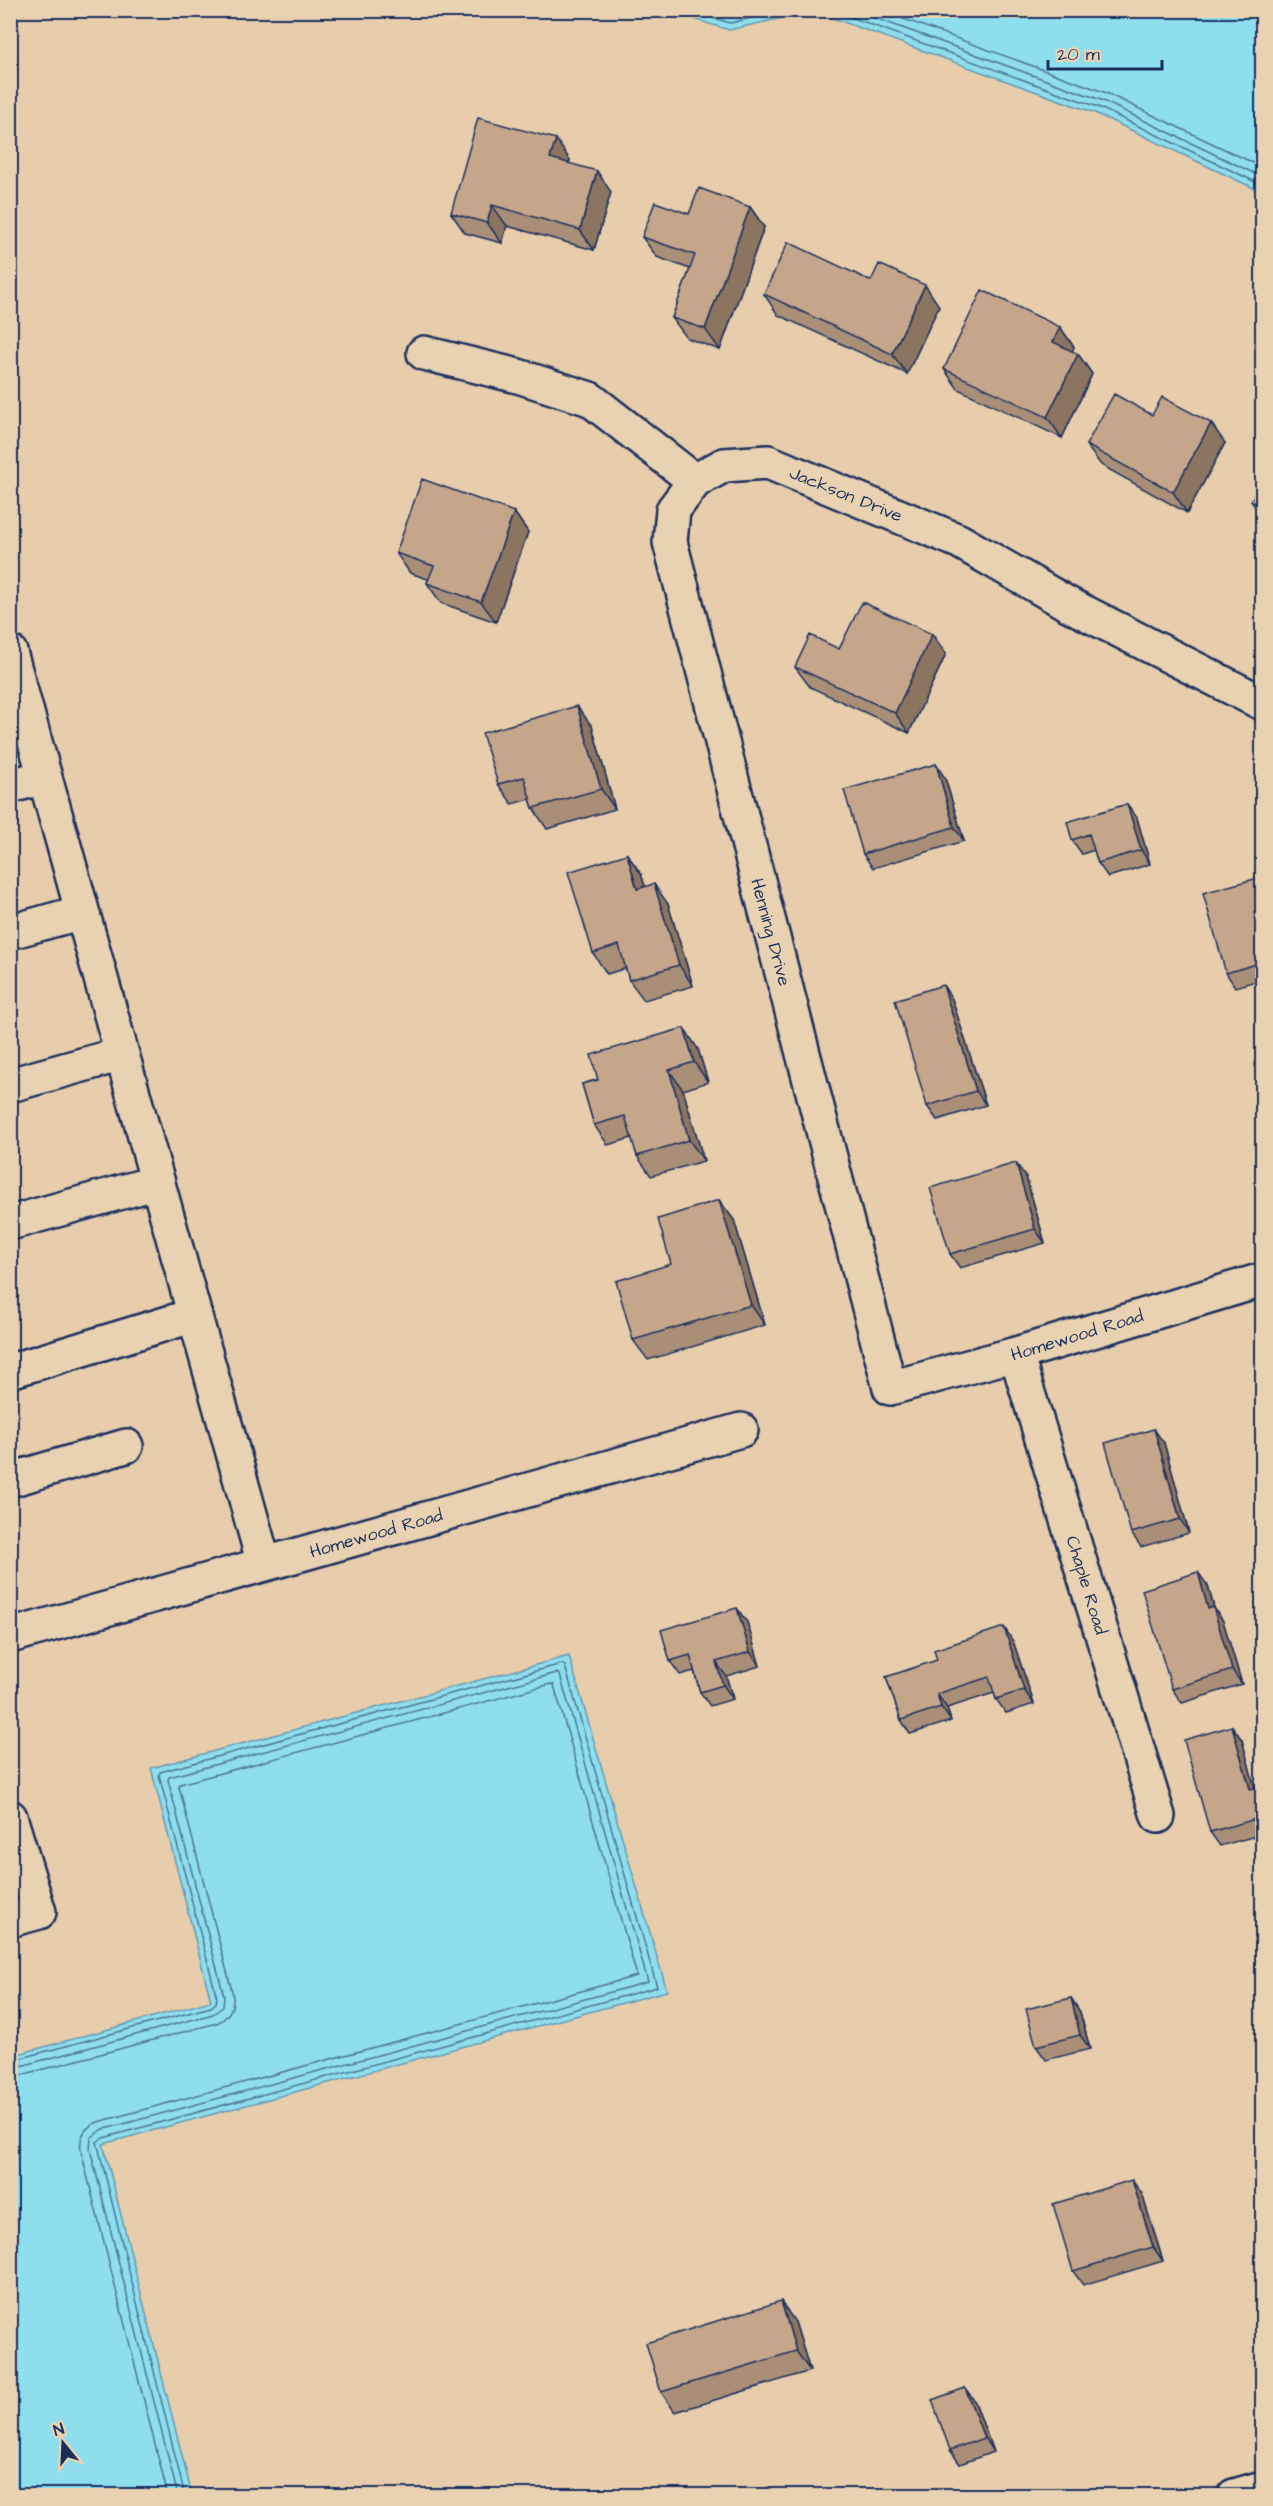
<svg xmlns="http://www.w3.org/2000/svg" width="1273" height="2506" viewBox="0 0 1273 2506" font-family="'Architects Daughter',sans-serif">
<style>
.water{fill:#8fdeed;stroke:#6198b4;stroke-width:1.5}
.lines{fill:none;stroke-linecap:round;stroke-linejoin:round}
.shore{stroke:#497597;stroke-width:1.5}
.minor-casing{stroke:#1b2f5e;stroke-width:38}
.minor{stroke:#e8d2b1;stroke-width:33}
.wall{fill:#aa8f78;stroke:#1b2f5e;stroke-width:1.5}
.shaded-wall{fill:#8b7461;stroke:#1b2f5e;stroke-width:1.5}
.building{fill:#c6a68b;stroke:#1b2f5e;stroke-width:1.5}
.labels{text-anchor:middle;stroke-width:4.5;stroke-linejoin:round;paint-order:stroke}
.street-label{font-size:18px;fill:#1b2f5e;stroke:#e8d2b1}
</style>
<rect width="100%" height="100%" fill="#e7cdab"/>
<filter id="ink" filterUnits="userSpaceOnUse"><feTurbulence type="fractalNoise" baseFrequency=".0167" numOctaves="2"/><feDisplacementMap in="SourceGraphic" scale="12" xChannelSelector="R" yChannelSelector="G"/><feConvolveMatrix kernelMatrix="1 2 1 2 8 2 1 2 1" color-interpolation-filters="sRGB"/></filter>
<g filter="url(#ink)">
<path class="water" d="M668 11V10L813 11 729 30Z
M813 11H1262V192L1095 113Z
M569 1656 667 1991 103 2144 192 2495H11V2056L211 2001 151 1768Z"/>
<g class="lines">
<path class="shore" d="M688 10 730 23 786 10
M831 10 1098 107 1262 185
M853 10 1101 100 1262 177
M879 10 1104 92 1262 167
M10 2061 211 2007 216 2003 217 1998 159 1775 160 1772 562 1664 565 1666 657 1987 103 2138 97 2142 185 2496
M10 2069 213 2014 223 2007 224 1996 168 1780 169 1777 557 1673 560 1675 648 1982 101 2130 91 2138 90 2149 178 2496
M10 2078 217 2023C229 2017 234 2008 233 1995L179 1787 180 1784 551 1684 554 1685 637 1976 98 2122C85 2127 79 2137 81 2151L168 2496"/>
<g class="minor-casing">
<path id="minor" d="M424 353 518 376 590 399 695 481 724 465 768 462 959 541 1068 604 1262 703
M695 481 673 510 670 542 890 1388 1016 1354 1262 1280
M10 652 264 1564
M10 786 45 777
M10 932 82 912
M10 1085 122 1054
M10 1223 158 1182
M1016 1354 1158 1816
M10 1371 195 1315
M10 1480 126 1446
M10 1636 741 1430
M10 1817 39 1912 10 1920
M1234 2496 1262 2488"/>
</g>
<use href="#minor" class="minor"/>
</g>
<path class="wall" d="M570 160 569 164 611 192 594 250 507 226 502 243 465 233 451 213Z
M750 207 764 227 720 350 687 338 672 318 690 269 657 257 642 237 689 214Z
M871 281 939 306 907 374 778 315 764 294Z
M1060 327 1074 347 1072 351 1078 354 1092 374 1062 438 958 389 944 369Z
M1152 415 1225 443 1187 513 1101 465 1086 445Z
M1263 481V518L1251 501Z
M514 512 528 532 496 622 441 603 427 583 428 579 410 573 396 553Z
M932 634 946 654 909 733 810 687 795 667 839 649Z
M592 726 615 809 547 829 533 808 530 799 512 804 498 784Z
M945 778 964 841 873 868 863 854Z
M1127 804 1137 818 1150 864 1108 877 1098 863 1094 850 1082 854 1072 840Z
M627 854 641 874 645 886 668 904 693 986 644 1000 629 980 626 968 607 974 593 953Z
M1262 877 1263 878V979L1235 987 1226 973Z
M952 999 986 1105 937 1120 927 1106Z
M698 1049 708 1082 683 1090 704 1161 651 1176 637 1156 632 1138 608 1145 594 1125 582 1084Z
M1026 1177 1045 1243 960 1268 950 1254Z
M719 1200 734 1220 765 1325 648 1360 633 1340Z
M1164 1443 1189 1533 1141 1547 1131 1533Z
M1208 1586 1214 1608 1223 1621 1242 1684 1182 1703 1172 1689Z
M747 1622 760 1666 726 1676 733 1699 710 1706 700 1692 694 1671 680 1675 670 1661Z
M1013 1641 1034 1704 1006 1713 996 1699 994 1693 947 1708 951 1721 910 1734 901 1720 886 1677Z
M1232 1726 1242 1740 1255 1788 1263 1786V1834L1220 1846 1210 1832Z
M1071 1998 1080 2012 1090 2049 1046 2060 1036 2046Z
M1142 2194 1163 2261 1083 2285 1073 2271Z
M795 2322 810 2371 675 2412 661 2392Z
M965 2388 975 2402 993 2452 960 2464 950 2450Z"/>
<path class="shaded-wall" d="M556 139 570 160 565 179 550 158Z
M597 171 611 192 594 250 580 230Z
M492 205 507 226 502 243 487 223Z
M750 207 764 227 720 350 705 329Z
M925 285 939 306 907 374 892 354Z
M1060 327 1074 347 1067 362 1053 342Z
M1078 354 1092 374 1062 438 1047 417Z
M1211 423 1225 443 1187 513 1173 492Z
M514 512 528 532 496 622 481 602Z
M932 634 946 654 909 733 895 713Z
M577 706 592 726 615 809 601 789Z
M936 764 945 778 964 841 954 827Z
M1127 804 1137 818 1150 864 1141 850Z
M627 854 641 874 652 909 637 889Z
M654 884 668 904 693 986 679 965Z
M943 985 952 999 986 1105 976 1091Z
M684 1028 698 1049 708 1082 694 1062Z
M669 1070 683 1090 704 1161 689 1140Z
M1016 1163 1026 1177 1045 1243 1035 1229Z
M719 1200 734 1220 765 1325 751 1305Z
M1154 1429 1164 1443 1189 1533 1180 1519Z
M1198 1572 1208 1586 1214 1608 1223 1621 1242 1684 1232 1670 1208 1609Z
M737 1608 747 1622 760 1666 750 1652Z
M1004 1627 1013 1641 1034 1704 1024 1690Z
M716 1662 726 1676 733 1699 723 1685Z
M937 1694 947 1708 951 1721 941 1707Z
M1232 1726 1242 1740 1259 1803 1250 1789Z
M1071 1998 1080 2012 1090 2049 1080 2035Z
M1132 2180 1142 2194 1163 2261 1153 2247Z
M781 2301 795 2322 810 2371 796 2351Z
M965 2388 975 2402 993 2452 984 2438Z"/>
<path class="building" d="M478 118 556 139 550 158 597 171 580 230 492 205 487 223 451 213Z
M699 188 750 207 705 329 672 318 695 255 642 237 655 202 689 214Z
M788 242 871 281 879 264 925 285 892 354 764 294Z
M982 290 1060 327 1053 342 1078 354 1047 417 944 369Z
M1114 394 1152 415 1162 397 1211 423 1173 492 1086 445Z
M422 479 514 512 481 602 427 583 434 566 396 553Z
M1263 481V508L1251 501Z
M862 602 932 634 895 713 795 667 810 635 839 649Z
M577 706 601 789 533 808 524 777 498 784 482 733Z
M936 764 954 827 863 854 844 790Z
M1127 804 1141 850 1098 863 1089 834 1072 840 1067 822Z
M627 854 637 889 654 884 679 965 629 980 619 945 593 953 568 872Z
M1262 877 1263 880V962L1226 973 1203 893Z
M943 985 976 1091 927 1106 895 1000Z
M684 1028 694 1062 669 1070 689 1140 637 1156 625 1116 594 1125 582 1084 598 1080 591 1055Z
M1016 1163 1035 1229 950 1254 930 1188Z
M719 1200 751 1305 633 1340 616 1281 671 1264 658 1219Z
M1154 1429 1180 1519 1131 1533 1105 1443Z
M1198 1572 1208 1609 1213 1607 1232 1670 1172 1689 1142 1590Z
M737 1608 750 1652 716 1662 723 1685 700 1692 690 1655 670 1661 661 1630Z
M1004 1627 1024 1690 996 1699 989 1677 937 1694 941 1707 901 1720 886 1677 937 1660 934 1650Z
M1232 1726 1250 1789 1263 1786V1817L1210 1832 1184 1740Z
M1071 1998 1080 2035 1036 2046 1026 2009Z
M1132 2180 1153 2247 1073 2271 1053 2204Z
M781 2301 796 2351 661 2392 646 2343Z
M965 2388 984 2438 950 2450 932 2400Z"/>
</g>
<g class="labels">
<g class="street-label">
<text transform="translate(846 494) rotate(22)" y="6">Jackson Drive</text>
<text transform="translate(771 932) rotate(75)" y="6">Henning Drive</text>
<text transform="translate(1077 1335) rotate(-17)" y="6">Homewood Road</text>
<text transform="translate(376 1533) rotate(-16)" y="6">Homewood Road</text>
<text transform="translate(1087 1585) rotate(73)" y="6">Chaple Road</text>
</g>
</g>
<rect width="1273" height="2506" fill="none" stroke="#e8d2b1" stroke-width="36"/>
<rect x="18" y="18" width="1237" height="2470" fill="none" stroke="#1b2f5e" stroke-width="2" filter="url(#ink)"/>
<g transform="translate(63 2443) rotate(342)" stroke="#e8d2b1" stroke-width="4.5" paint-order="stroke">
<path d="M0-4.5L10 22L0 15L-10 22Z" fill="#1b2f5e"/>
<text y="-9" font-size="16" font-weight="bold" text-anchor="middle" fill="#1b2f5e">N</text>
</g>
<path d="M1048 60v9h114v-9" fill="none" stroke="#1b2f5e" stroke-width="3"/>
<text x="1057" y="60" font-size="18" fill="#1b2f5e" stroke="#e8d2b1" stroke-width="4.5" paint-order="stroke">20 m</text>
</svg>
